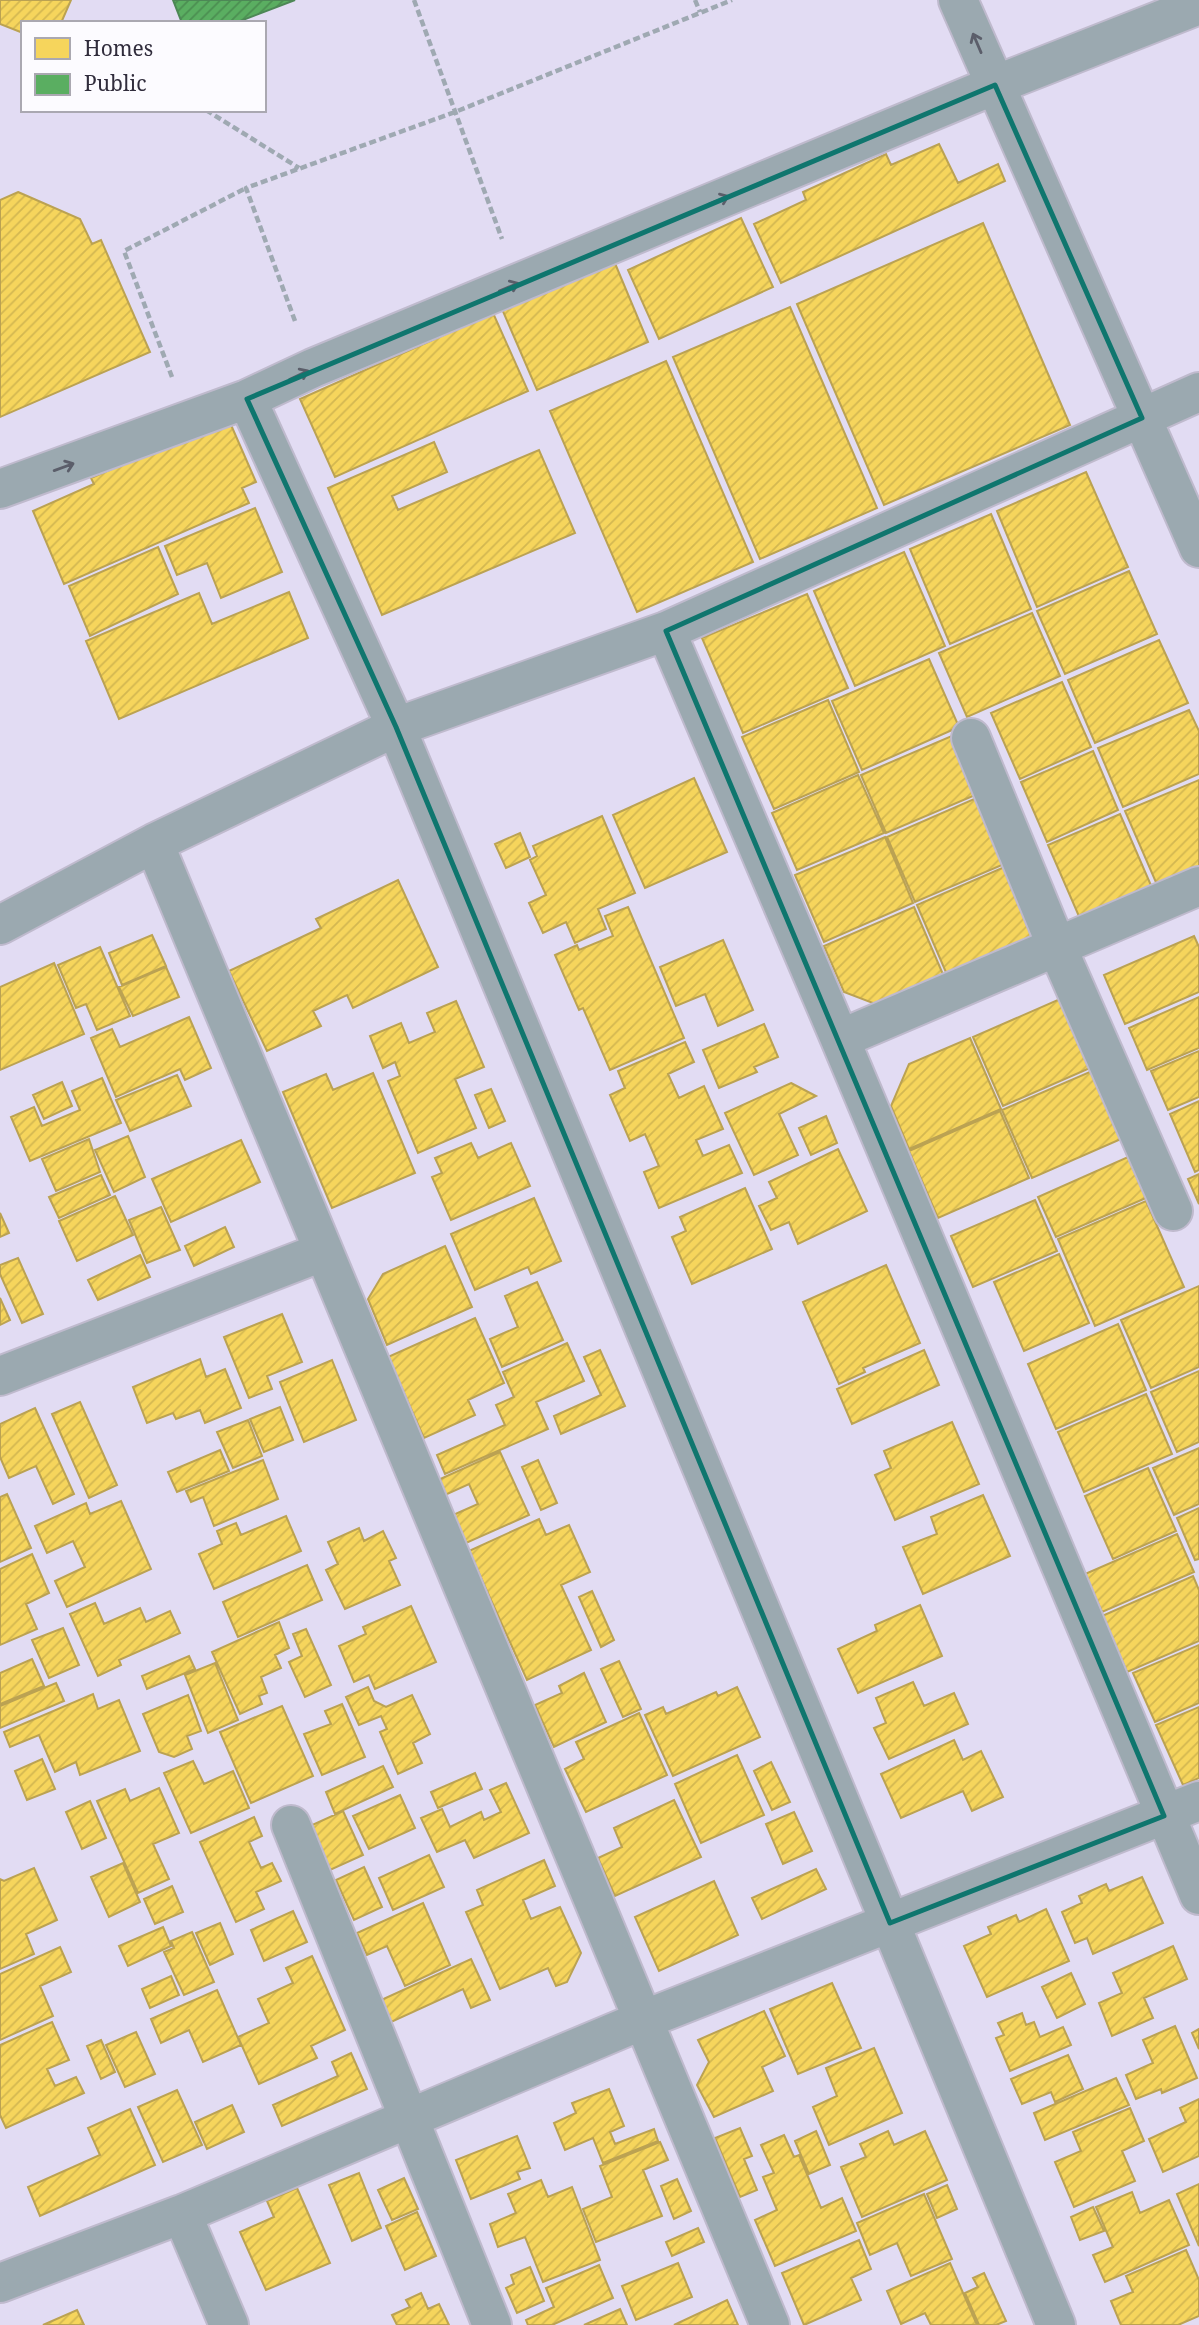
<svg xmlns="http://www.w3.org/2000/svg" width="1199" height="2325" viewBox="0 0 1199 2325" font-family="'Noto Serif',serif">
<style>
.homes{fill:url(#homes-hatch);stroke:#bba252;stroke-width:2}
.public{fill:url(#public-hatch);stroke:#4d8756;stroke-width:2}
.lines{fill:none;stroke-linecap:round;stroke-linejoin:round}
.minor-casing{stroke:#bfbacd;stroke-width:42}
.path{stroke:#9fa9b2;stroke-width:4.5;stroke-dasharray:7 3.5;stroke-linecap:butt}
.minor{stroke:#9ba9b0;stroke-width:38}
.oneway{stroke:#5b5e6a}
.marked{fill:none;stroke:#0f766e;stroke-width:5;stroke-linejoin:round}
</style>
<defs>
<pattern id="homes-hatch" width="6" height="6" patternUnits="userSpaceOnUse" patternTransform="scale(1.75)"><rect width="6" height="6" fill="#f6d55c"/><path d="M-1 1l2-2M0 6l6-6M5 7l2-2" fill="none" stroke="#d3b751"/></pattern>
<pattern id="public-hatch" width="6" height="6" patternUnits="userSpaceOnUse" patternTransform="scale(1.75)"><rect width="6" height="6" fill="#5aae61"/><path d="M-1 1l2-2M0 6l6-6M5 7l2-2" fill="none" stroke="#4b8e51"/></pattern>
</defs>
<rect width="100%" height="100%" fill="#e2dcf3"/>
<path class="homes" d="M0 0H71L61 23H23V33L0 24Z
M939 144 958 183 998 164 1005 181 781 283 754 224 806 200 803 192 886 154 891 165Z
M18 192 80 219 92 244 101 240 150 352 0 417V200Z
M741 218 773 287 659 339 628 270Z
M983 223 1070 425 884 505 797 304Z
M614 261 648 342 537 390 502 309Z
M790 307 877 508 760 559 673 357Z
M493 313 528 391 335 477 300 399Z
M666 361 753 562 637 612 550 411Z
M228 418 256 482 242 488 249 503 64 584 33 511 94 484 91 478Z
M434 442 447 472 392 496 398 510 539 450 575 533 382 615 328 488Z
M1086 472 1128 567 1037 607 997 511Z
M255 508 282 572 221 598 207 563 177 575 165 546Z
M991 514 1031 609 950 644 910 549Z
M158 547 178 594 90 636 69 586Z
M904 552 945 646 855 686 814 591Z
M1129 571 1157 634 1065 674 1037 611Z
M289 592 308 638 119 719 86 641 199 593 212 624Z
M807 594 848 688 743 733 702 638Z
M1032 613 1060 676 967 717 939 653Z
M1159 640 1188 703 1095 743 1068 680Z
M929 659 959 727 862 770 832 701Z
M1062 682 1091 747 1020 779 991 713Z
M828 700 859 772 774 809 742 737Z
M1189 710 1199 731V774L1123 807 1098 748Z
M954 735 980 793 886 833 861 775Z
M1093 751 1118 810 1047 842 1021 782Z
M858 775 884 833 797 870 772 813Z
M694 778 727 852 645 888 613 815Z
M1199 780V870L1158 887 1125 811Z
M981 796 1009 862 915 902 887 837Z
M1120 814 1153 890 1081 921 1048 845Z
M602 816 635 893 598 909 606 929 575 943 566 922 543 933 529 903 546 895 530 860 537 856 533 846Z
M520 833 530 857 506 868 495 844Z
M885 837 913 903 824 942 795 875Z
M1009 865 1043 944 951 984 917 905Z
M398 880 438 967 353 1008 347 995 313 1011 321 1026 267 1051 229 971 321 928 316 919Z
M628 907 684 1038 610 1070 583 1008 579 1010 555 955 577 945 579 950 613 936 605 916Z
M914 907 948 986 891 1010 844 992 824 946Z
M152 935 166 966 122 985 109 953Z
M1194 936 1199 947V992L1125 1024 1104 975Z
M723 940 753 1010 718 1026 705 994 676 1006 660 967Z
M100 947 130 1016 97 1030 86 1004 76 1008 58 965Z
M54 963 84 1034 0 1070V987Z
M166 967 179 997 133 1016 119 987Z
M1199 997V1048L1147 1070 1129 1028Z
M1060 999 1090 1068 1003 1106 973 1037Z
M456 1001 484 1067 455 1079 476 1128 418 1153 388 1081 400 1076 395 1062 383 1068 370 1036 401 1023 409 1043 435 1032 427 1013Z
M189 1017 211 1068 185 1080 180 1069 116 1097 91 1038 112 1029 120 1047Z
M764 1024 778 1057 754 1067 757 1072 719 1088 703 1050Z
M970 1038 1001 1109 909 1149 891 1106 909 1064Z
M685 1042 694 1062 668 1074 679 1098 704 1086 723 1129 696 1140 703 1156 729 1145 742 1173 659 1208 644 1172 659 1166 645 1134 630 1141 610 1095 625 1088 618 1071Z
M1199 1051V1097L1168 1110 1151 1071Z
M1092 1071 1121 1139 1032 1178 1002 1110Z
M373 1073 415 1173 332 1208 283 1092 326 1074 333 1090Z
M177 1075 191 1106 130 1131 116 1100Z
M102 1078 121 1123 30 1161 11 1117 34 1107 42 1126 80 1110 72 1091Z
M62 1082 72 1106 44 1119 33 1095Z
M791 1083 816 1096 779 1114 798 1155 754 1175 725 1113Z
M491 1089 505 1121 489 1128 475 1095Z
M1199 1101V1170L1195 1172 1170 1114Z
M1000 1111 1029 1178 938 1218 909 1151Z
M826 1116 837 1143 811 1155 799 1128Z
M128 1136 145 1177 114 1192 95 1150Z
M89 1139 100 1172 56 1191 42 1159Z
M241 1140 260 1182 171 1222 152 1179Z
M471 1143 478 1158 511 1143 530 1186 451 1220 432 1177 442 1173 435 1158Z
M838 1149 867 1211 798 1244 789 1222 771 1230 759 1206 777 1198 769 1182Z
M1128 1157 1146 1198 1056 1237 1038 1197Z
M1199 1174V1204L1188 1179Z
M101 1175 110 1195 59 1218 49 1197Z
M745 1188 772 1249 692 1284 672 1237 686 1231 680 1217Z
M115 1196 133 1235 77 1261 59 1221Z
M534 1198 561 1261 531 1274 528 1267 475 1290 451 1234Z
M1035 1200 1057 1251 973 1287 951 1236Z
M1146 1201 1184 1287 1095 1326 1058 1239Z
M161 1207 180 1250 147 1263 129 1220Z
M0 1213 9 1233 0 1237Z
M225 1227 234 1247 194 1266 185 1246Z
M445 1246 472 1307 387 1345 368 1299 383 1274Z
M1059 1254 1089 1323 1024 1351 994 1282Z
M140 1255 150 1277 98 1300 88 1280Z
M18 1258 43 1314 22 1323 0 1274V1265Z
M886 1265 920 1343 863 1368 865 1372 839 1384 803 1302Z
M537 1282 563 1340 502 1367 490 1339 518 1327 505 1296Z
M1199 1286V1367L1151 1388 1121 1320Z
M0 1298 10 1320 0 1325Z
M282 1314 302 1362 267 1376 272 1389 249 1398 224 1337Z
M475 1318 504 1383 468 1400 475 1415 424 1438 388 1357Z
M1118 1324 1146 1390 1056 1429 1028 1364Z
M567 1343 584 1381 536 1402 548 1429 445 1474 437 1455 505 1425 496 1405 514 1397 503 1372Z
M600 1350 625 1406 561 1434 554 1416 601 1395 584 1357Z
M924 1350 939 1385 852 1424 837 1389Z
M200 1359 206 1377 225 1369 241 1408 205 1423 200 1410 176 1419 173 1413 147 1423 133 1387Z
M332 1360 356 1420 304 1442 280 1382Z
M1199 1371V1442L1177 1452 1151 1392Z
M1146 1394 1172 1454 1084 1492 1058 1432Z
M80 1402 117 1485 89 1498 52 1414Z
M280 1407 293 1440 264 1452 250 1419Z
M35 1408 74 1494 53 1504 36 1466 9 1478 0 1457V1424Z
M248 1420 262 1456 233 1468 217 1432Z
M952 1422 979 1484 895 1520 875 1475 891 1468 884 1451Z
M1199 1448V1504L1174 1515 1153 1468Z
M220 1450 229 1471 177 1492 168 1472Z
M500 1452 529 1515 466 1543 453 1515 478 1504 469 1484 445 1495 438 1480Z
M263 1460 278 1499 214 1526 203 1497 191 1502 186 1491Z
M538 1460 557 1503 541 1510 522 1467Z
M1148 1468 1176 1531 1113 1559 1085 1496Z
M7 1494 31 1548 0 1562V1497Z
M983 1495 1010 1556 923 1594 903 1547 937 1534 931 1517Z
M121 1501 151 1569 67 1607 55 1581 85 1567 73 1541 47 1553 35 1526 86 1503 90 1514Z
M1199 1508V1559L1195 1560 1177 1518Z
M286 1516 301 1551 214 1589 199 1554 222 1544 217 1531 236 1523 241 1535Z
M539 1519 546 1535 569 1525 590 1572 561 1585 591 1650 527 1680 469 1551Z
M359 1528 364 1541 383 1531 396 1558 389 1561 400 1585 345 1609 326 1570 338 1564 328 1542Z
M1177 1534 1194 1572 1102 1612 1085 1574Z
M32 1554 49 1593 26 1604 37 1629 0 1645V1569Z
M307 1565 322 1600 238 1637 223 1602Z
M1193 1576 1199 1590V1641L1127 1672 1102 1616Z
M592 1591 614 1640 601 1647 579 1597Z
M95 1603 104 1624 140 1608 146 1622 170 1611 180 1633 119 1660 121 1665 98 1676 70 1614Z
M920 1605 942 1656 858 1693 838 1649 877 1631 875 1625Z
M411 1606 436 1662 375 1689 369 1675 354 1682 339 1646 366 1634 363 1627Z
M279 1622 289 1648 275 1655 281 1668 261 1677 267 1693 259 1696 262 1704 240 1714 212 1652Z
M63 1628 79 1665 49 1678 32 1640Z
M306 1629 331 1685 305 1697 289 1662 302 1656 293 1634Z
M1199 1645V1703L1155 1722 1133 1673Z
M189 1656 195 1669 147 1689 142 1676Z
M32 1659 44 1686 0 1704V1673Z
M619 1661 641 1709 623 1717 601 1669Z
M215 1663 238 1720 208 1733 185 1675Z
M584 1673 606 1722 554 1747 535 1705 562 1693 559 1686Z
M913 1682 924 1706 954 1693 968 1724 889 1759 874 1728 886 1723 876 1698Z
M56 1683 64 1701 0 1728V1706Z
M368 1687 374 1701 386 1707 412 1695 430 1734 413 1743 422 1763 398 1774 380 1732 387 1729 381 1716 359 1725 346 1697Z
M737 1687 760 1737 673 1776 645 1715 663 1707 666 1714 716 1692 718 1696Z
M93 1694 98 1709 119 1700 140 1751 80 1775 76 1762 55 1772 39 1735 10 1747 4 1732Z
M188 1695 201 1731 187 1736 192 1749 174 1757 159 1752 143 1714Z
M342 1704 365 1757 322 1775 304 1734 331 1724 325 1711Z
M282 1706 313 1776 251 1803 220 1732Z
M1199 1707V1778L1183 1785 1156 1725Z
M639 1713 667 1775 586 1812 565 1769 584 1759 576 1742Z
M954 1740 963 1760 981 1751 1003 1797 972 1811 963 1791 901 1818 881 1774Z
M737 1755 764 1815 701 1843 675 1784Z
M42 1759 55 1789 27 1800 15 1771Z
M193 1761 204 1784 233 1771 249 1808 191 1833 164 1773Z
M771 1762 790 1802 772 1810 754 1771Z
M383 1766 393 1787 335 1814 326 1792Z
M475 1773 482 1789 438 1808 431 1792Z
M506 1783 529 1833 474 1858 465 1840 437 1852 421 1818 442 1809 450 1827 481 1812 484 1820 501 1812 490 1790Z
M159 1788 179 1833 153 1844 169 1879 138 1893 97 1801 125 1789 130 1801Z
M400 1795 415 1828 369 1849 353 1816Z
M674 1800 701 1857 615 1896 598 1858 622 1847 614 1828Z
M90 1801 106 1838 82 1849 66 1812Z
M343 1811 363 1855 330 1870 310 1826Z
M794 1812 812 1851 783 1864 766 1824Z
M254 1817 262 1836 249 1842 261 1868 272 1863 281 1881 256 1892 264 1909 236 1922 200 1842Z
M429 1855 444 1887 393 1910 379 1878Z
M544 1860 555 1886 523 1900 531 1919 560 1907 581 1953 567 1982 556 1986 548 1968 500 1989 466 1912 483 1905 477 1890Z
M123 1863 140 1902 109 1917 91 1877Z
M364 1867 382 1907 354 1920 336 1880Z
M34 1868 57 1920 26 1934 34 1954 0 1969V1879L4 1881Z
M816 1869 826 1889 762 1919 752 1898Z
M1142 1877 1163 1923 1093 1954 1087 1938 1075 1943 1062 1912 1082 1903 1079 1896 1106 1884 1109 1891Z
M714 1881 738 1935 659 1971 635 1917Z
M172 1886 183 1912 155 1924 144 1899Z
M423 1903 450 1965 405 1986 387 1946 367 1955 357 1933Z
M1046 1909 1069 1961 987 1997 964 1946 991 1934 988 1927 1016 1915 1019 1922Z
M293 1911 307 1942 264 1961 251 1930Z
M220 1923 233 1954 210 1965 196 1933Z
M163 1927 171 1946 128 1966 119 1946Z
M192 1932 214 1982 184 1995 164 1952 174 1948 171 1941Z
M1173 1946 1187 1979 1144 1998 1153 2018 1112 2036 1099 2003 1122 1993 1113 1973Z
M60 1947 71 1972 40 1986 53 2016 0 2040V1974Z
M312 1956 345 2030 311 2046 317 2058 259 2084 238 2037 269 2023 258 1999 293 1983 286 1968Z
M471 1959 490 2000 471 2008 463 1989 389 2023 379 2001Z
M1071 1973 1085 2004 1057 2018 1042 1987Z
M171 1976 179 1995 150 2008 142 1989Z
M832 1983 861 2048 798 2074 770 2009Z
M217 1990 241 2045 203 2062 189 2030 161 2043 151 2019Z
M764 2011 785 2056 762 2067 773 2091 714 2117 697 2085 709 2062 698 2040Z
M1022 2013 1026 2025 1034 2022 1040 2037 1063 2027 1071 2045 1010 2071 996 2038 1004 2035 998 2023Z
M52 2022 69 2060 47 2069 55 2086 76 2077 84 2093 6 2128 0 2115V2045Z
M1175 2026 1197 2078 1162 2093 1161 2089 1136 2099 1126 2075 1153 2063 1143 2040Z
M1199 2029V2049L1192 2033Z
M136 2032 155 2074 125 2087 106 2045Z
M101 2040 115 2072 101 2079 87 2046Z
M874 2048 902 2113 829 2145 813 2107 837 2096 826 2068Z
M351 2053 367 2089 282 2126 273 2105 338 2076 332 2062Z
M1068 2055 1083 2089 1055 2102 1051 2092 1022 2104 1011 2079Z
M1116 2078 1129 2105 1045 2140 1034 2113Z
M609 2089 624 2126 610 2132 615 2144 654 2129 658 2141 603 2163 593 2138 565 2150 554 2123 576 2113 572 2103Z
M177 2090 202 2145 163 2162 138 2107Z
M1199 2099V2156L1163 2172 1149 2139 1186 2122 1180 2108Z
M232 2105 244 2132 207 2149 195 2122Z
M1130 2108 1144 2141 1122 2151 1135 2181 1074 2207 1055 2162 1081 2151 1073 2132Z
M130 2109 155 2165 40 2216 28 2187 100 2155 88 2128Z
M740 2128 752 2156 744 2159 757 2190 740 2197 715 2138Z
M816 2131 830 2165 809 2174 795 2141Z
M888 2131 894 2145 925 2131 947 2180 862 2217 841 2167 866 2157 860 2144Z
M784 2135 794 2157 799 2155 821 2208 842 2198 856 2231 775 2266 755 2220 777 2210 763 2177 774 2173 761 2145Z
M517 2136 530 2168 517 2172 520 2179 471 2199 456 2160Z
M660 2142 668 2160 643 2170 662 2216 596 2242 583 2209 612 2197 600 2166Z
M359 2173 381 2228 352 2241 329 2185Z
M404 2178 418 2209 392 2220 378 2190Z
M677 2179 691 2211 674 2219 661 2186Z
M541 2180 548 2197 572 2187 600 2260 543 2282 525 2237 498 2247 490 2224 516 2213 508 2194Z
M1199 2184V2246L1177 2194Z
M947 2185 957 2209 937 2218 927 2194Z
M297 2188 330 2263 266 2290 240 2232 274 2217 267 2201Z
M1132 2192 1140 2213 1169 2200 1189 2245 1105 2282 1093 2255 1113 2247 1096 2207Z
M924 2194 952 2259 911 2276 897 2243 870 2255 857 2223Z
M1093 2207 1104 2231 1080 2240 1071 2217Z
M417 2212 436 2256 405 2270 386 2226Z
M698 2228 704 2242 672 2256 666 2242Z
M859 2240 871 2269 851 2278 861 2300 804 2325 782 2273Z
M1186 2250 1199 2280V2316L1178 2325H1121L1111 2301 1133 2292 1126 2276Z
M678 2263 692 2297 636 2320 622 2286Z
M950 2263 977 2325H931L925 2313 901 2324 887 2291Z
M599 2265 613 2298 552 2325H528L526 2320 554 2307 546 2288Z
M530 2267 544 2301 517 2313 506 2288 514 2284 511 2275Z
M984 2273 1006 2321 996 2325H979L965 2293 978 2287 973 2278Z
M421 2293 428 2309 439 2304 449 2325H397L392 2315 410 2307 406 2300Z
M727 2300 738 2325H674Z
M620 2309 627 2325H584Z
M77 2310 84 2325H43Z"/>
<path class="public" d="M173 0H295L235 23H182Z"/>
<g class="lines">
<g class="minor-casing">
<path id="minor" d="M958 0 1199 548
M247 399 396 727 1056 2325
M0 489 247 399 313 368 518 283 995 85 1199 5
M666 631 840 1039 1199 1895
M971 738 1057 947 1173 1211
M154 843 770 2325
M0 925 154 843 396 727 666 631 1199 392
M840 1039 1199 886
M0 1376 322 1252
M291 1825 492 2325
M182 2214 229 2325
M0 2283 182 2214 643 2020 1199 1801"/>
</g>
<path class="path" d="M414 0 502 239
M695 0 700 12
M206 110 299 168
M295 321 246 188 455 112 732 0
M172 377 124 251 246 188"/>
<use href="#minor" class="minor"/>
</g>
<defs><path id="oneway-shaft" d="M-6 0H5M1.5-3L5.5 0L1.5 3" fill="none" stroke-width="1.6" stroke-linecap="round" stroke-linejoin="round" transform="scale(1.75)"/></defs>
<g class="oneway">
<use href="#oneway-shaft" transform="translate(977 43) rotate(-113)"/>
<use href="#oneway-shaft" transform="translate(719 200) rotate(-22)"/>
<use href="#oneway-shaft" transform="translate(509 287) rotate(-23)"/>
<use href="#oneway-shaft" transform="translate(299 375) rotate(-25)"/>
<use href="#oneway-shaft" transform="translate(64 467) rotate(-20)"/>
</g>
<path class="marked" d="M995 85 1142 418 666 631 1164 1816 890 1923 396 727 247 399Z"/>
<rect x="21" y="21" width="245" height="91" fill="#fcfbff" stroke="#aaa8b1" stroke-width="2"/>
<rect x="35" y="38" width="35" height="21" fill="#f6d55c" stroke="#aaa8b1" stroke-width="2"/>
<text x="84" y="56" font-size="21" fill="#302c3c">Homes</text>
<rect x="35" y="74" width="35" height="21" fill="#5aae61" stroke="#aaa8b1" stroke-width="2"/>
<text x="84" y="91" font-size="21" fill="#302c3c">Public</text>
</svg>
